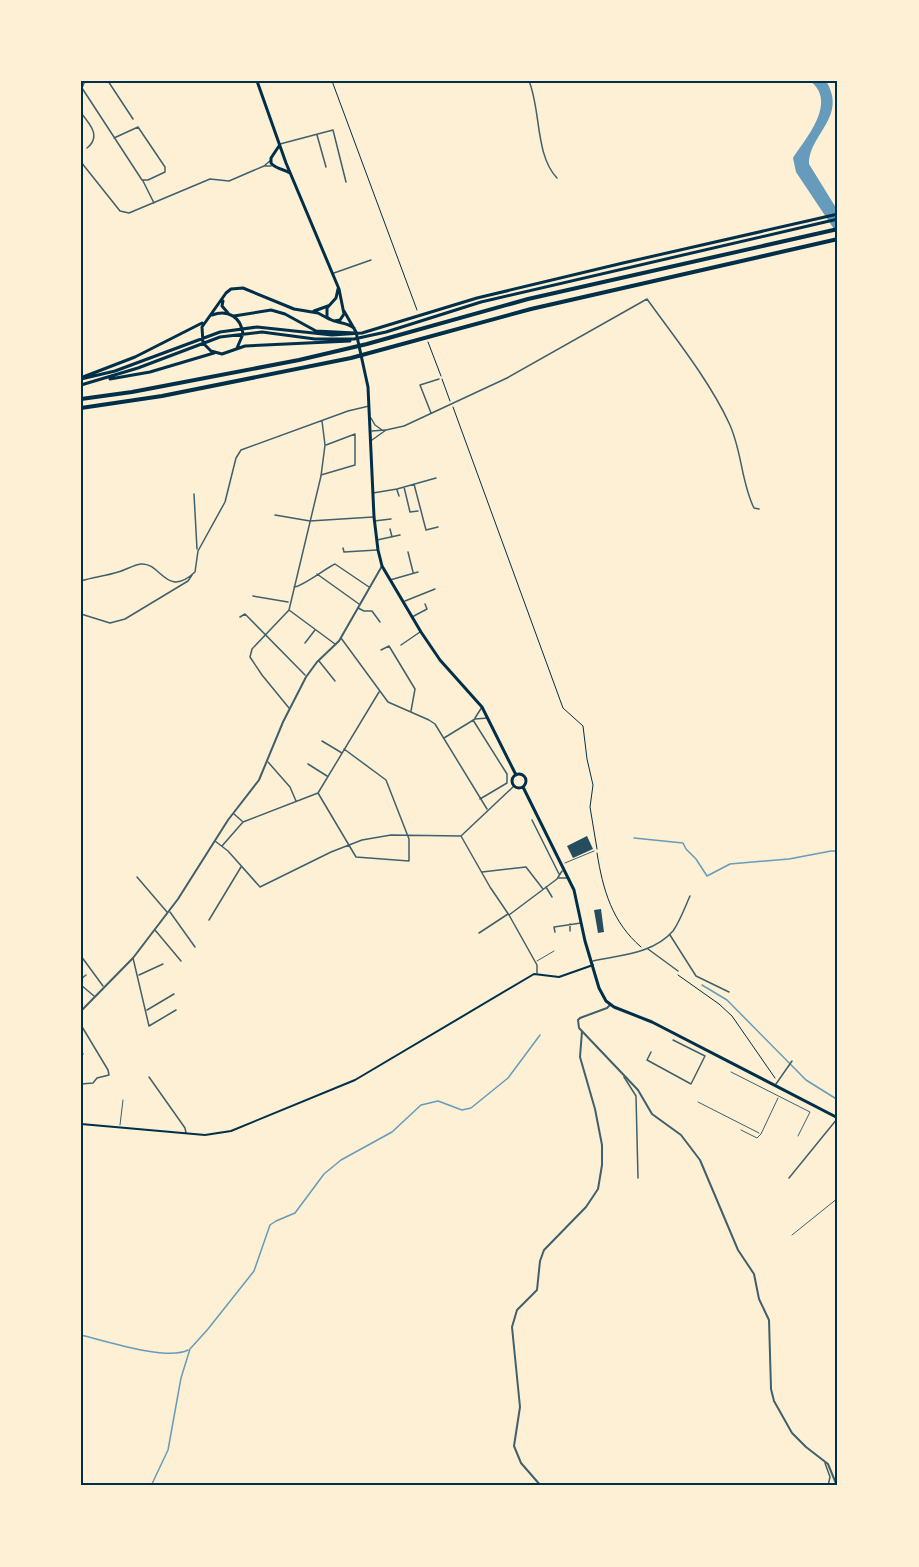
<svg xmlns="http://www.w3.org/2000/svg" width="919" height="1567" viewBox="0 0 919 1567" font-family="Jost,sans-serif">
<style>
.water{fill:#669bbc}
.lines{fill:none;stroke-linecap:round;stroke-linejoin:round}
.stream{stroke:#669bbc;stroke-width:1.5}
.building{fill:#264d5e}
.path{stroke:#003049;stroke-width:1}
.service{stroke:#3f606c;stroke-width:1}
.minor{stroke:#3f606c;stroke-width:1.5}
.tertiary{stroke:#3f606c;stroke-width:2}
.secondary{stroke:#003049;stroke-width:2}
.primary{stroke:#003049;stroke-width:3}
.trunk{stroke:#003049;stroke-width:3}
.motorway{stroke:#003049;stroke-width:4}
.neatline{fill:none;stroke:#003049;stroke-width:2}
</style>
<rect width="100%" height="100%" fill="#fdf0d5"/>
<path class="water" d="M810 81H826C848 117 809 134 809 164L838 211V235L796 172 793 158C806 138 838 102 810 81Z"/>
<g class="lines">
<path class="stream" d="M634 838 683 843 686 849 696 859 707 876 730 864 789 859 831 851H836L838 855
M702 985 727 1000 806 1080 838 1100
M81 1335C106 1341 167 1361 188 1350
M151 1486 168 1450 181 1378 190 1349 208 1329 254 1271 270 1225 276 1221 295 1213 324 1174 341 1160 392 1132 421 1105 438 1101 462 1110 471 1108 508 1078 540 1035"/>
</g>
<path class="building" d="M587 836 593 849 573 858 567 846Z
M601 909 604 932 598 933 594 910Z"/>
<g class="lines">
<path class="path" d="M332 81 417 310
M428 342 441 376
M442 379 450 401
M453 407 563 708 583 726 587 759 593 785 590 807 597 849
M597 853C603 890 612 922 641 947
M678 975 719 1004 732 1016 775 1078"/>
<path class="service" d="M565 863 594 851
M537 961 554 951
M731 1072 810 1112 798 1136
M698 1102 759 1133
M120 1125 123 1100
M741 1130 757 1138 761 1134 778 1098
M792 1235 838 1198"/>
<path class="minor" d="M108 81 133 119
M529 81C541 110 535 155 557 178
M82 88 142 180H148L165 172V167L138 127 114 138
M81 90 85 81
M81 113C91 125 101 137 87 148
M317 135 326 167
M280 144 333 130 346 182
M271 160 264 166H271
M81 162 120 211 129 213 210 179 229 181 264 166
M143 181 154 203
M334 273 371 260
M431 413 420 385 439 379
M371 418 375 425 382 430
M322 421 325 445 321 476 289 610 335 644
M372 431 385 430
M372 440 386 430 404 426 507 378 647 299C675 338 709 380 729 423 742 450 741 482 754 508L759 509
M321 475 355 465V434L326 445
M414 484 426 530 438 527
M404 487 410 512 418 511
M397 490 399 496
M373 493 397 489 436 478
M194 494 197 549
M275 515 310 521 373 517
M374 521 391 519
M390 529 392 537
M377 540 400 535
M343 548 344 552 377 550
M408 552 413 572
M317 574 359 604
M390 580 418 572
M81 581C93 577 106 576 118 572 126 570 133 565 141 564 161 562 166 599 195 572L198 551 225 502 236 458 241 450 348 411 369 406
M294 587C302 587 326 568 335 564L369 587
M253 596 288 602
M405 601 435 589
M358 608 364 611H372L380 622
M81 614 110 623 125 619 188 581 192 575
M240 617 245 614 305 675
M412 617 427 609 425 604
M341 638 388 702 429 720 435 724 487 809
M305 643 315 630
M401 645 420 632
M381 650 389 646 415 689 411 711
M319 661 335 681
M289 708 262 675 250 657 252 649 289 610
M475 718 482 707
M473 720 507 774V783L480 799
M444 738 475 719 488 718
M322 741 342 753
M268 762 290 787 296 801
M308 764 327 776
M514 786 461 836 490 887 509 915 537 965V973
M318 793 379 692
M234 814 242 821
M532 820 559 874
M215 841 228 851 260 887 331 852 362 840 391 835 461 836
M222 846 243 822 318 793 356 857 409 861V839L386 780 344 749
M482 872 526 867 543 889
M137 877 167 912
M558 878H568
M546 887 552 897
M170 912 195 947
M509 915 557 879 562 871
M209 920 241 867
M570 924V931
M155 930 181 961
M555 932 554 927 581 923
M479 933 508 914
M670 935 696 976 729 992
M648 949 678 971
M81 956 103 986
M133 958 149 1026 176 1010
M593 961C620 955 653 954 673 931 680 921 685 907 690 896
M139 975 163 964
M81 979 86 975
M81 985 94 996
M147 1010 174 994
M81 1025 108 1070 109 1075 97 1078 93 1083 81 1084
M651 1052 647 1060 691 1084 705 1056 673 1040
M81 1053 83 1054
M149 1077 185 1128 186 1133
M624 1077 636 1096 638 1178
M776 1084 792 1061
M789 1178 837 1119
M825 1463 830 1477 828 1486"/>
<path class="tertiary" d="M610 1005 607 1008 580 1018 578 1020 579 1028 638 1090 652 1114 681 1135 700 1160 738 1250 754 1274 759 1299 769 1320 771 1389 774 1401 792 1433 806 1447 828 1464 837 1486
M81 1011 133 958 178 899 228 820 259 780 283 722 306 677 317 662 339 641 382 566
M541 1486 521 1463 514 1446 520 1407 512 1327 517 1310 537 1290 540 1261 544 1250 586 1207 598 1189 602 1165V1145L595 1109 580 1057 582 1031"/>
<path class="secondary" d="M81 1124 205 1135 231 1131 355 1080 534 974 559 977 593 965"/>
<path class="primary" d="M257 81 286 163 339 289 344 314 340 320 334 321
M279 146 271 158V163C275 169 284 169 290 173
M338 289 336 298 327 308V317C334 324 345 321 354 328
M344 311 356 332 368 387 374 517 378 550 382 566 421 632 440 660 482 707 516 775
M512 781a7 7 0 1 1 14 0a7 7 0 1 1-14 0Z
M523 787 574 890 585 941 599 988 606 1001 614 1007 652 1022 838 1118"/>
<path class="trunk" d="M223 301 222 306 228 313
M314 311 328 306
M212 315C228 309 241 317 243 334L237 348
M234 316 271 310 285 314 316 331 355 333
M329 319 318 313 294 309 243 288 231 289 226 293 202 327 203 343 211 351 222 354 245 346 350 341
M83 377 135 357 202 323
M81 379 115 371 220 332 257 327 332 335 362 333 477 298 623 263 838 214
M110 379 150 372 214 353
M81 385 138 368 220 337 262 332 315 339H354L386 332 481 302 838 219"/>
<path class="motorway" d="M81 399 132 392 299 360 367 344 528 299 838 229
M81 408 162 396 351 358 531 309 838 239"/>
</g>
<rect width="919" height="1567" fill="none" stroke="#fdf0d5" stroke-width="165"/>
<rect x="82" y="82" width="754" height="1402" class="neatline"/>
</svg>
